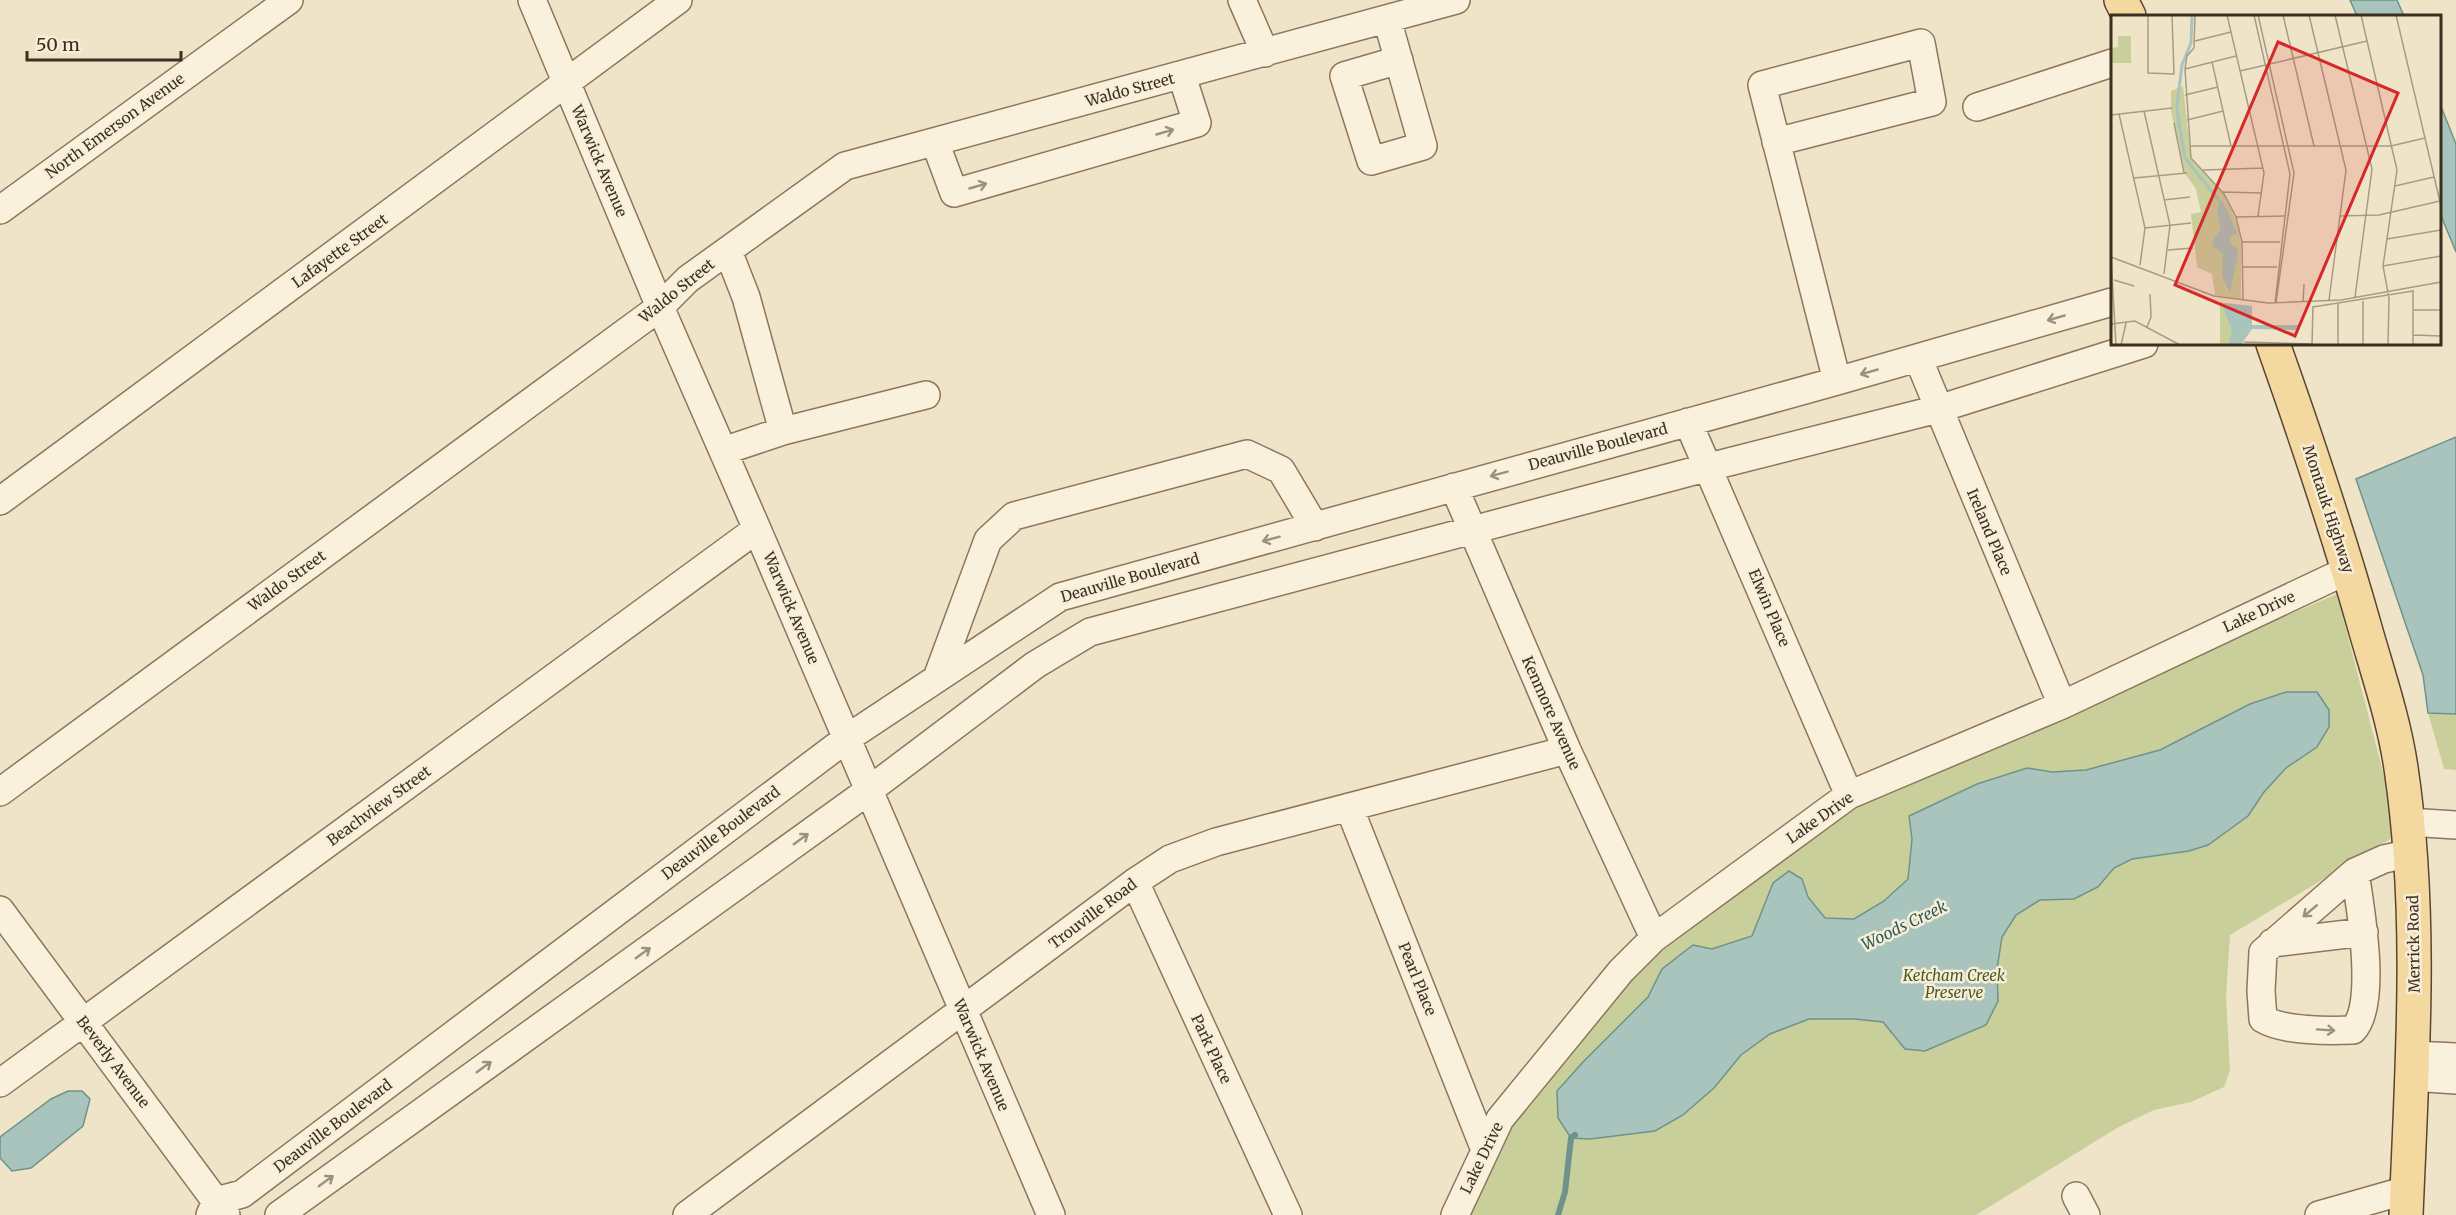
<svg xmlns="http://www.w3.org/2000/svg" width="2456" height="1215" viewBox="0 0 2456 1215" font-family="Merriweather,serif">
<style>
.green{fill:#c9cf9b}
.water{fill:#a9c4bc;stroke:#6f938a;stroke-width:1.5}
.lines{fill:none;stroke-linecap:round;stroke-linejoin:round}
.stream{stroke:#6f938a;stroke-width:6}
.minor-casing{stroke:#8d765c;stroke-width:30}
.major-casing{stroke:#5b4430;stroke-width:36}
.minor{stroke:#faf1dc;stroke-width:27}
.major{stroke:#f3d9a0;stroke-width:33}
.oneway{stroke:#9c907e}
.labels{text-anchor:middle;stroke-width:5;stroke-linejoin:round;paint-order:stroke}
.street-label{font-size:15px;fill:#3d2e20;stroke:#f7eed8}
.park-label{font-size:15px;font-style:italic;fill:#4d5a26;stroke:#f7eed8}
.water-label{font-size:16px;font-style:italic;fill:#2f5d5a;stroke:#f7eed8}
.inset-river{fill:none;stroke:#a9c4bc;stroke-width:3}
.inset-road{fill:none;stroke:#a89b85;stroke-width:1.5}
.view{fill:#d62828;fill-opacity:0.15;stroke:#d62828;stroke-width:3}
.inset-edge{fill:none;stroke:#3d2e20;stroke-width:3}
</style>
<rect width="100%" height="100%" fill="#f0e4c8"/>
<path class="green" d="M2337 594 2399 834 2230 935 2226 996 2230 1070 2224 1087 2191 1102 2154 1110 2117 1128 1976 1215H1464L1510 1116 1590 1019 1678 931 1856 799Z
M2428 713 2456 714V770L2444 769Z"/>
<path class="water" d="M2350 0H2397L2404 16H2357Z
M2440 104 2456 144V252L2440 213Z
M2456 437V714L2428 713 2423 675 2356 479Z
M2286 692H2317L2329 710V727L2317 747 2286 768 2264 792 2248 816 2208 845 2189 851 2132 859 2114 868 2098 887 2074 899 2040 900 2016 915 2002 937 1997 969 1998 1001 1986 1025 1925 1051 1905 1049 1883 1022 1855 1019H1809L1770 1034 1741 1055 1714 1088 1683 1115 1655 1131 1590 1139 1571 1138 1558 1118 1557 1091 1583 1062 1648 997 1662 969 1693 945 1712 949 1752 936 1773 883 1789 871 1802 879 1808 897 1825 918 1854 919 1884 901 1908 879 1912 839 1909 816 1977 784 2027 768 2052 772 2086 770 2160 750 2250 704Z
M68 1091H82L90 1099 83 1126 31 1168 12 1171 0 1158V1137L51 1099Z"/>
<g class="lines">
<path class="stream" d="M1558 1215 1565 1192 1571 1138 1575 1135"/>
<g class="minor-casing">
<path id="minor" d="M532 0 660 307 757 529 1051 1215
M1242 0 1265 53
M1387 19 1423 146 1371 161 1344 76 1399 60
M1977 107 2112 63
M935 142 954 193 1197 123 1182 76
M1776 142 1932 102 1921 43 1762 85 1837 381
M0 210 289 0
M728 251 746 297 783 431
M1918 358 2062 705
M1688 422 1849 795
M723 451 783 431 926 395
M1454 487 1567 750 1654 938
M0 501 678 0
M937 678 988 540 1014 516 1247 454 1281 470 1315 527
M0 792 660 307 688 279 845 166 1456 0
M1349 807 1485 1150
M2408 822 2456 825
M2355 872C2360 907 2378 1004 2353 1030 2329 1031 2283 1031 2263 1019L2261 991 2263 952 2355 872 2384 859 2412 853
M1135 882 1288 1215
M0 910 226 1215
M2272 943 2364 932
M2413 1055 2456 1057
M2412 1077 2456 1080
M0 1083 757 529
M2076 1196 2086 1215
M210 1215 216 1201 242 1194 846 739 1060 597 1837 381 2112 302
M279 1215 868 791 1035 665 1090 632 1709 467 1938 409 2144 344
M687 1215 1135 882 1170 859 1216 842 1567 750
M1455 1215 1500 1119 1621 971 1654 938 1849 795 2062 705 2348 570
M2319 1215 2407 1190"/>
</g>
<g class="major-casing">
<path id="major" d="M2121 0 2129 16
M2273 344C2306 437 2338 532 2365 628 2378 674 2394 720 2401 768 2423 916 2412 1066 2406 1215"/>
</g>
<use href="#minor" class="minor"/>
<use href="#major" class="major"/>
</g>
<defs><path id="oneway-shaft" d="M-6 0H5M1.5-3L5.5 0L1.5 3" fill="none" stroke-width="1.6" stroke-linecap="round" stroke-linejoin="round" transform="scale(1.5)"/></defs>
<g class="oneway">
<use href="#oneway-shaft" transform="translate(1165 132) rotate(-16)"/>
<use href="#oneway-shaft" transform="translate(978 186) rotate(-16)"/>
<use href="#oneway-shaft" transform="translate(2056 318) rotate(164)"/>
<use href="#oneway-shaft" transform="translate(1869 372) rotate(164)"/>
<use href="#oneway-shaft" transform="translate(1499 474) rotate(165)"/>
<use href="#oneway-shaft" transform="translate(1271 539) rotate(165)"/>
<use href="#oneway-shaft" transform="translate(801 839) rotate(-36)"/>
<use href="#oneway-shaft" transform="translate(2310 911) rotate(140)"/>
<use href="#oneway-shaft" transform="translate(643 953) rotate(-36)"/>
<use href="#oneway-shaft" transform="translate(2326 1030) rotate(4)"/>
<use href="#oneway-shaft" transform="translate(484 1067) rotate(-36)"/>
<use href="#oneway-shaft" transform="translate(326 1181) rotate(-36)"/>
</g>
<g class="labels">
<g class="street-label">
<text transform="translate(1130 90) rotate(-15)" y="5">Waldo Street</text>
<text transform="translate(115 126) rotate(-36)" y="5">North Emerson Avenue</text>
<text transform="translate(599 161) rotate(67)" y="5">Warwick Avenue</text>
<text transform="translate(340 251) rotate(-36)" y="5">Lafayette Street</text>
<text transform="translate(677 291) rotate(-39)" y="5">Waldo Street</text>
<text transform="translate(1598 447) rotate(-15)" y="5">Deauville Boulevard</text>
<text transform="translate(2328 509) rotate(72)" y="5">Montauk Highway</text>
<text transform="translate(1989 532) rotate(67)" y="5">Ireland Place</text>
<text transform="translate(1130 578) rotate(-16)" y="5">Deauville Boulevard</text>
<text transform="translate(287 581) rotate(-36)" y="5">Waldo Street</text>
<text transform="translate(791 608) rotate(67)" y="5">Warwick Avenue</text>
<text transform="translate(1769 608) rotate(67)" y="5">Elwin Place</text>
<text transform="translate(2259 612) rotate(-25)" y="5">Lake Drive</text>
<text transform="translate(1551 713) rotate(66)" y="5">Kenmore Avenue</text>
<text transform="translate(379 806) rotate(-36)" y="5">Beachview Street</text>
<text transform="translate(1820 818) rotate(-35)" y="5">Lake Drive</text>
<text transform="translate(721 833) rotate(-37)" y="5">Deauville Boulevard</text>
<text transform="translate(1093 914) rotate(-37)" y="5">Trouville Road</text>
<text transform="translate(2414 944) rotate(-91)" y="5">Merrick Road</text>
<text transform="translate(1417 979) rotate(68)" y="5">Pearl Place</text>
<text transform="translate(1211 1049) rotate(65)" y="5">Park Place</text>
<text transform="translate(981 1055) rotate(67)" y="5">Warwick Avenue</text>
<text transform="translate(113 1062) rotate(53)" y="5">Beverly Avenue</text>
<text transform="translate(333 1126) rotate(-37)" y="5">Deauville Boulevard</text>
<text transform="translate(1482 1158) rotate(-64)" y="5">Lake Drive</text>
</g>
<g class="park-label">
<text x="1954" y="981">Ketcham Creek<tspan x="1954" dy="17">Preserve</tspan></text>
</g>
<g class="water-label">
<text transform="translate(1904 925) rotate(-26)" y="6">Woods Creek</text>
</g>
</g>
<g transform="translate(2111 15)">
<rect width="330" height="330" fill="#f0e4c8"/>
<path d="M7 21H20V48H0V33L7 32ZM72 71 80 143 113 180 125 205 130 228V284L104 280 101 259 86 252 80 199 90 197 85 174 74 159 60 96V76ZM109 287 115 288 122 316 117 330H109Z" fill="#c9cf9b"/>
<path d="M111 185 126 218 118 223 120 230 126 232 127 240 119 278 111 261 112 239 102 231V224L110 214 106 194ZM115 288 141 291V310H188V315L141 314 130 330H117L121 316 113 295Z" fill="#a9c4bc"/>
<path class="inset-river" d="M81 1 80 28 71 50 66 90 68 109 74 143 109 187"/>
<path class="inset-road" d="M37 0V58L63 59 61 0M84 0 83 33 76 41 74 54 80 143 113 179 125 202 131 227 132 285M116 0 153 158 147 201M143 0 179 159 164 288M147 0 183 158 165 288M172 0 203 131M198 0 235 155 218 285M224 0 261 154 244 282M250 0 286 155 272 251 278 283 277 330M285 0 330 191M84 26 120 17M101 47 120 131M74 54 125 41M129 56 256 26M74 80 107 72M33 96 59 210 53 259M8 99 34 213 29 250M0 100 61 93M76 105 112 96M63 108 73 158M79 131H280L314 123M92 155 152 153M23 163 76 158M284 171 323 162M112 177 151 178M53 185 79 182M229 201 268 200 329 186M125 202 175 201M34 213 80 208M276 224 330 215M131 227H169M57 235 82 233M0 242 103 281 157 288 230 285 330 267M0 243 5 330M272 251 330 241M131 252H166M3 265 23 271M192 287 193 269M202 292 302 276M303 295H330M0 309 24 306 69 330M36 312 40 302 39 279M302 320 330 321M133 327 201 329M201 329 202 291M10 330 15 308M227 330V289M252 330V286M302 330V275"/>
<path class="view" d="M167 27 287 78 184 321 64 270Z"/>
<rect width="330" height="330" class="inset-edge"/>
</g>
<path d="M27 51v9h154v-9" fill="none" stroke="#3d2e20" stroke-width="3"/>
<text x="36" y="51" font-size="18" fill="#3d2e20" stroke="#f7eed8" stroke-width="4.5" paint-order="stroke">50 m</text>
</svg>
